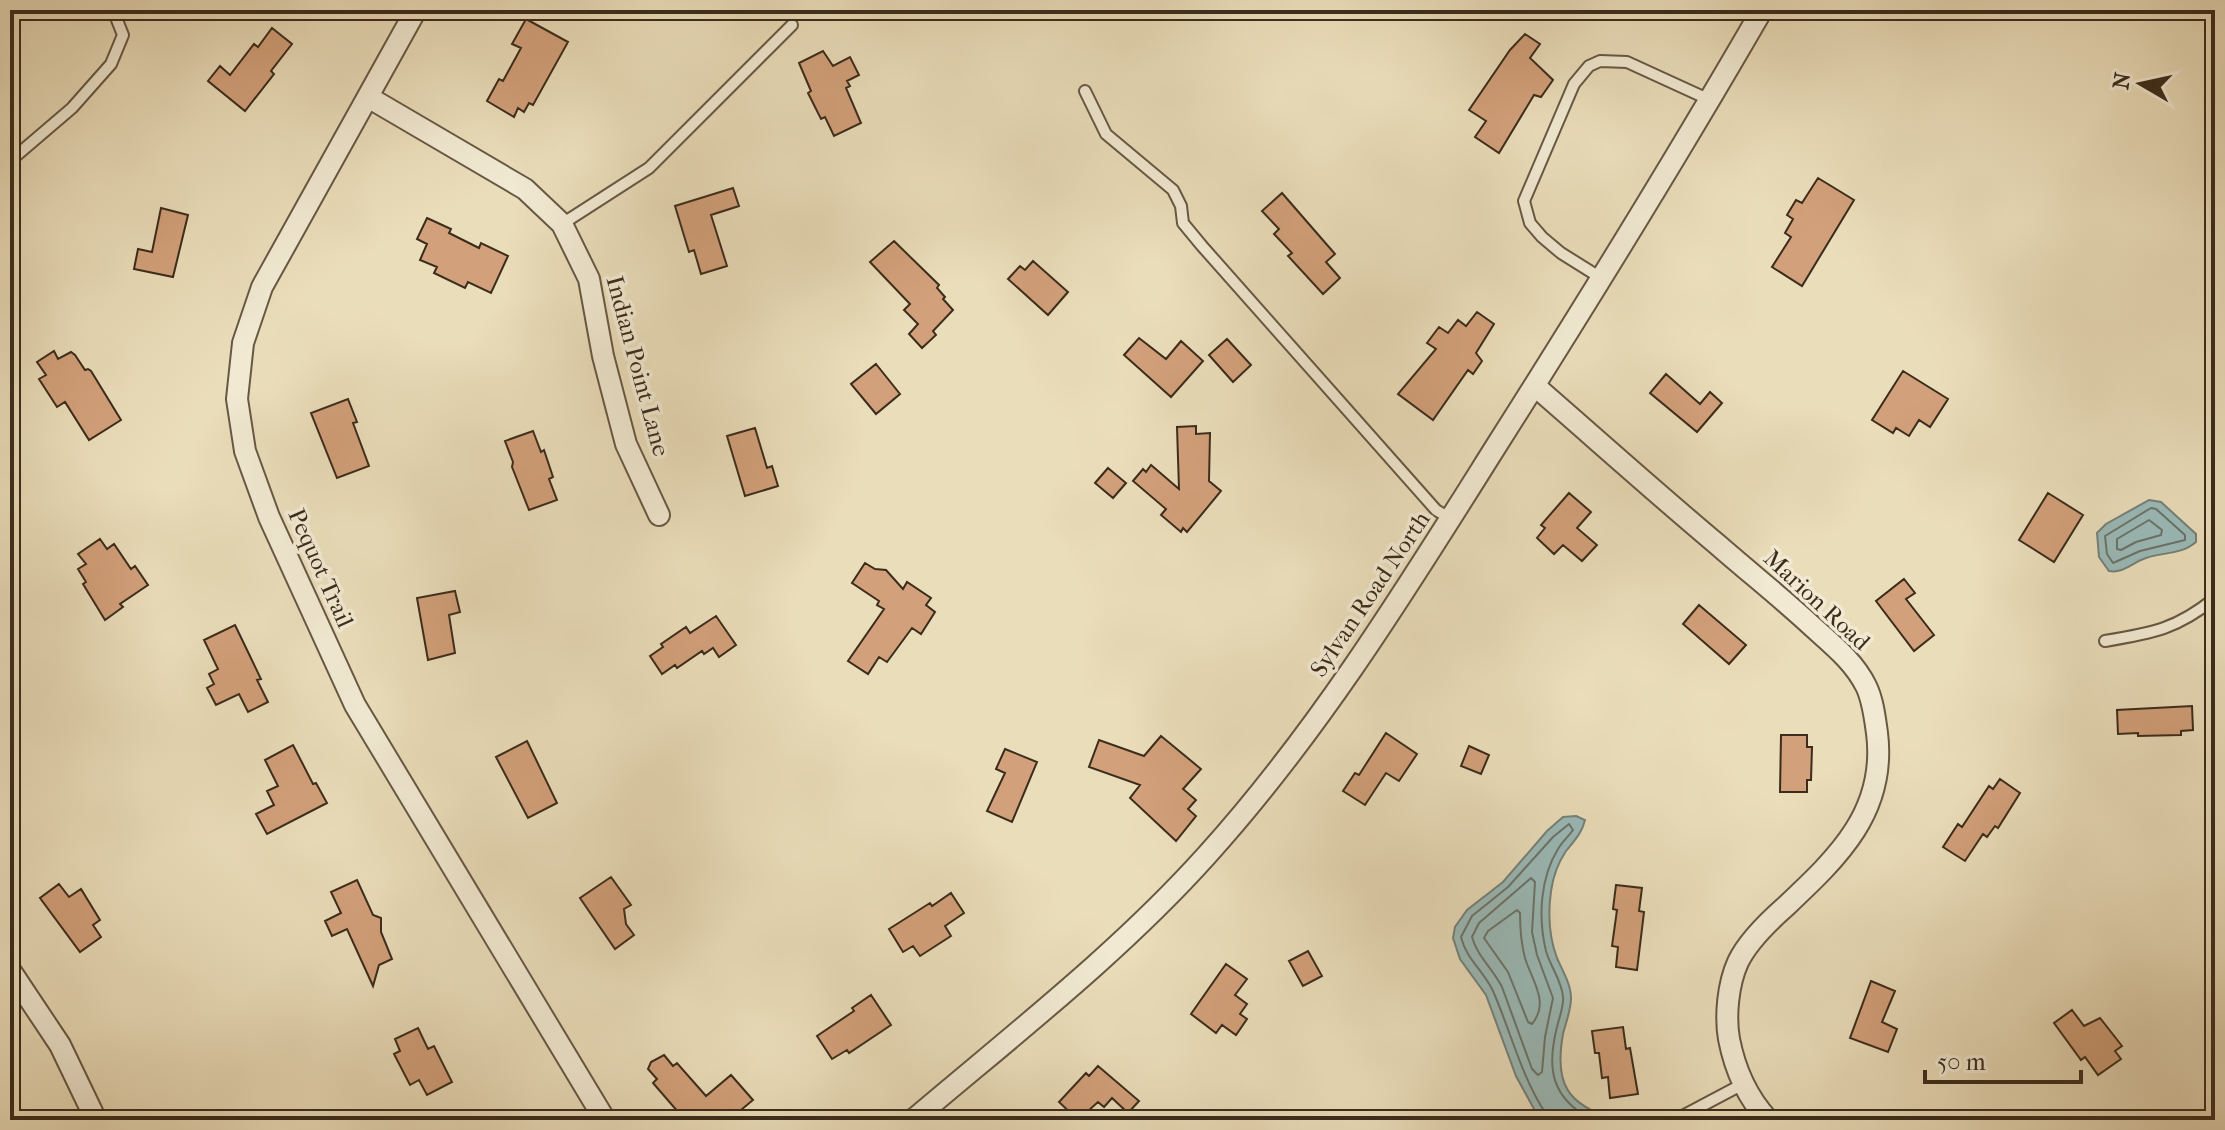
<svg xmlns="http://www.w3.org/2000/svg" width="2225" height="1130" viewBox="0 0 2225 1130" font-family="'IM FELL French Canon',serif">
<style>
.water{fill:#9abab8;stroke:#74817a;stroke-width:2}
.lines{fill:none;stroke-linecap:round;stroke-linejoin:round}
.shore{stroke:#6a736a;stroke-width:2}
.building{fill:#d2a07a;stroke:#3b2c1c;stroke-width:2}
.lane-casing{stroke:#675844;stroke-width:14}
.street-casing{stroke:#675844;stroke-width:24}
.lane{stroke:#f1e9d2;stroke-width:10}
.street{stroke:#f1e9d2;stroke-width:20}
.labels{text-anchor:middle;stroke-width:7;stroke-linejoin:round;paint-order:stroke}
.street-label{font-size:24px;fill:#3b2c1c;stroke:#f1e9d2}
</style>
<rect width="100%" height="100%" fill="#eaddba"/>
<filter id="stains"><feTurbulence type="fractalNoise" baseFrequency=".0025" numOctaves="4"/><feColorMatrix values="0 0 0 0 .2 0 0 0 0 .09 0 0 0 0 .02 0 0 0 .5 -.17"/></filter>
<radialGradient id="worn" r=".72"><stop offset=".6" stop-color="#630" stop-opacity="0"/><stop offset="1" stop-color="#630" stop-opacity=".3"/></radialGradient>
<path class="water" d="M2149 500 2161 502 2196 534V542C2181 555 2163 552 2146 558 2133 562 2123 574 2109 571L2099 557 2097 533 2106 524Z
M1576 816 1585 820C1582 833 1574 841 1566 851 1558 863 1553 877 1551 891 1548 913 1549 937 1557 958 1562 970 1571 984 1571 998 1571 1010 1566 1022 1563 1034 1554 1084 1567 1105 1616 1120H1540L1516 1076 1486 995 1460 959 1453 938 1455 927 1467 910 1503 882 1547 831 1563 817Z"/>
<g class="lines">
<path class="shore" d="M2151 508 2156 509 2185 535V540L2140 551 2113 563 2107 554 2105 536Z
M2149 520 2162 530 2161 535 2136 542 2121 550 2117 549V539Z
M1531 878 1535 882 1532 932 1537 955 1553 998 1545 1037 1542 1072 1538 1075 1532 1069 1502 987C1493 969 1477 956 1472 937L1479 923Z
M1517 910 1520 913C1520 928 1521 943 1525 958 1532 981 1550 1002 1532 1024L1528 1022 1508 972 1484 938 1488 931Z
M1546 1120V1114C1521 1076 1511 1032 1493 991 1484 971 1466 959 1461 937L1472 916 1508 887 1553 837 1569 824 1573 830C1568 837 1562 842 1558 849 1540 878 1538 918 1546 951 1550 966 1562 981 1563 997 1564 1006 1559 1018 1557 1027 1546 1070 1552 1098 1592 1120"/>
</g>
<path class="building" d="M526 19 568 42 533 105 529 103 524 112 518 108 514 117 487 101 499 79 503 81 521 48 512 44Z
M272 28 292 44 271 71 274 74 245 111 208 81 220 66 230 75 254 44 258 47Z
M1525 34 1540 44 1530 58 1553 80 1541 97 1534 95 1499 153 1475 137 1486 121 1469 110 1510 50Z
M823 51 833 66 850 57 859 75 847 81 850 86 846 88 861 123 834 136 825 117 821 119 808 93 811 91 799 63Z
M1818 178 1854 200 1802 286 1772 267 1791 237 1785 233 1793 219 1787 215 1796 200 1802 203Z
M733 188 739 206 711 215 727 266 701 274 694 250 689 252 675 206Z
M1282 193 1335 254 1326 262 1340 278 1323 294 1288 256 1292 253 1274 234 1279 229 1262 211Z
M161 208 188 215 173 277 134 269 138 249 152 252Z
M427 218 451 229 449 233 479 248 481 243 508 256 491 293 468 282 465 288 434 273 437 267 420 260 427 244 417 239Z
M894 241 939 285 937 288 945 297 943 299 953 310 933 331 936 335 922 348 909 334 918 324 904 310 910 304 870 262Z
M1033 261 1068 292 1048 315 1008 279 1020 266 1025 270Z
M1477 312 1494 324 1476 353 1482 361 1473 374 1468 370 1433 420 1398 394 1436 349 1427 343 1439 327 1448 333 1458 320 1466 326Z
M1139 338 1166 359 1181 341 1203 361 1171 397 1124 355Z
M1227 339 1251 365 1233 382 1209 355Z
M54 351 58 359 71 352 75 355 85 370 88 369 91 371 121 420 89 440 65 402 57 407 39 379 46 375 37 362Z
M876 364 900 394 876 414 851 384Z
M1903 371 1948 399 1930 427 1919 420 1909 436 1896 428 1893 433 1872 420Z
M1666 374 1700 404 1710 392 1722 403 1697 432 1650 393Z
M348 399 357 422 353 423 369 466 337 478 311 413Z
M1196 426V434L1210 433 1209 481 1221 491 1187 532 1183 528 1181 532 1161 515 1166 509 1133 481 1143 469 1146 472 1151 465 1179 489 1177 427Z
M755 428 767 468 772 466 778 486 745 496 727 436Z
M533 431 541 452 544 450 553 477 549 479 557 500 529 510 512 467 513 462 505 441Z
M1108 468 1126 483 1113 498 1095 483Z
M1569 493 1591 512 1577 528 1597 545 1582 561 1563 545 1554 554 1537 538 1545 528 1541 525Z
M2048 493 2083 515 2054 562 2019 540Z
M100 539 107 549 114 544 131 569 135 566 148 585 120 604 123 607 105 620 83 584 86 582 78 569 86 564 78 554Z
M865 563 875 569 886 570 903 589 907 582 931 598 926 605 935 612 921 634 912 628 887 662 879 657 868 674 848 661 884 609 877 605 879 601 852 583Z
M1904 579 1915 593 1906 599 1934 635 1914 651 1876 601Z
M455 591 460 612 449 615 455 653 428 660 417 598Z
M1699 605 1746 645 1729 664 1683 624Z
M716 616 736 645 719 657 713 648 704 654 702 651 677 668 675 665 662 674 650 656 663 647 661 644 686 627 690 633Z
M235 625 261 679 257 680 268 702 248 712 239 694 216 705 207 688 214 684 209 674 218 669 204 640Z
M2192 706 2193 730 2181 731V735L2138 736V733L2118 734 2117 710Z
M1386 733 1417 754 1399 781 1386 773 1365 805 1343 791 1355 773 1359 775Z
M1781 735H1807V747H1812L1811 780H1807V792H1780Z
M1161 736 1201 769 1183 789 1196 800 1188 809 1196 816 1176 841 1130 798 1140 785 1089 767 1099 740 1144 756Z
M527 741 557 803 528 818 496 757Z
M293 745 313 784 316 783 327 803 267 834 256 814 274 805 267 791 278 786 265 760Z
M1469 746 1489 755 1481 774 1461 766Z
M1005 749 1037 762 1012 822 987 811 1005 773 996 769Z
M2000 779 2020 793 1998 828 1995 826 1987 837 1983 834 1965 861 1943 847 1958 824 1962 827 1989 786 1993 789Z
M611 877 631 905 624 909 626 924 634 935 615 949 580 898Z
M357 880 373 915 381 918V932L392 959 379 965 373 986 347 929 332 936 325 921 341 913 331 892Z
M59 884 69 897 81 889 100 920 93 925 101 937 80 952 40 898Z
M1616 885 1642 888 1639 911 1644 912 1637 970 1616 967 1618 947 1612 946 1617 910 1613 909Z
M951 893 964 913 945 926 951 936 920 956 913 946 903 952 889 929 930 903 932 906Z
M1308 951 1322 976 1303 986 1289 961Z
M1226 964 1247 979 1235 995 1247 1004 1240 1014 1247 1019 1236 1035 1222 1025 1216 1033 1191 1014Z
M1871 981 1895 991 1882 1022 1897 1029 1888 1052 1850 1038Z
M871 995 891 1025 849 1053 847 1050 832 1059 817 1036 854 1011 852 1008Z
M2072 1010 2084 1026 2100 1018 2122 1046 2115 1051 2121 1059 2098 1075 2085 1057 2081 1060 2054 1023Z
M1623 1027 1626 1049 1630 1048 1638 1094 1610 1098 1608 1077 1602 1078 1599 1053H1595L1592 1031Z
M418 1028 428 1049 434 1046 452 1082 427 1095 419 1080 410 1085 394 1054 400 1051 395 1039Z
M664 1055 673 1066 677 1063 706 1096 731 1075 753 1100 729 1120H685L653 1083 657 1079 648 1069 651 1062Z
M1098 1066 1139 1101 1128 1113 1112 1098 1104 1107 1098 1102 1078 1120 1059 1102 1086 1073 1089 1076Z"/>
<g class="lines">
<g class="lane-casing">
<path id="lane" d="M1085 91 1106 134 1173 190 1181 206 1183 223 1202 246 1436 510 1451 519
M10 161 72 108 111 64 123 35 113 10
M562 224 649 168 792 25
M1601 278 1561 253 1542 237 1530 223 1524 201 1574 84 1589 66 1600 61 1627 62 1710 100
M2105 641C2153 633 2177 629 2215 598
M1675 1120 1743 1084"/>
</g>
<g class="street-casing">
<path id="street" d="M416 10 262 287 243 343 237 399 245 451 269 517 355 705 605 1120
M368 97 525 189 562 224 589 279 603 356 626 444 659 515
M1535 386C1596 439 1656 493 1718 545 1750 573 1783 599 1814 628 1834 646 1854 662 1866 686 1873 700 1875 719 1877 733 1887 812 1837 858 1785 907 1768 922 1748 941 1738 962 1728 984 1725 1016 1729 1039 1735 1070 1747 1097 1768 1120
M10 970 60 1045 96 1120
M913 1120C1013 1035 1119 953 1207 855 1318 732 1405 591 1493 451 1585 306 1676 159 1762 10"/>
</g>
<use href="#lane" class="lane"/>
<use href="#street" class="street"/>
</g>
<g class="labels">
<g class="street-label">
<text transform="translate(638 366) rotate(75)" y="8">Indian Point Lane</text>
<text transform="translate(321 568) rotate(66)" y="8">Pequot Trail</text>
<text transform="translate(1370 594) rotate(-56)" y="8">Sylvan Road North</text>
<text transform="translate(1817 600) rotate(43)" y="8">Marion Road</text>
</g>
</g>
<rect width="2225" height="1130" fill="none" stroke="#eaddba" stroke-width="40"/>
<rect x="12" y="12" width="2201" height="1106" fill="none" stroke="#3b2c1c" stroke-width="4"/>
<rect x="20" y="20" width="2185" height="1090" fill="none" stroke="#3b2c1c" stroke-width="2"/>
<g transform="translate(2141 84) rotate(279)" stroke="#f1e9d2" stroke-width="6" paint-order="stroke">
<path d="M0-6L14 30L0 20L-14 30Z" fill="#3b2c1c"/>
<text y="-12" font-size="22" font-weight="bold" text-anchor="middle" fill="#3b2c1c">N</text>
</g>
<path d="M1925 1070v12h156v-12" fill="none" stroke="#3b2c1c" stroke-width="4"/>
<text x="1937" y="1070" font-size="24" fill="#3b2c1c" stroke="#f1e9d2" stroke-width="6" paint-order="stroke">50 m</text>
<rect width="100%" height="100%" filter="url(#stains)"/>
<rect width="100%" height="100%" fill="url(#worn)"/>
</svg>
